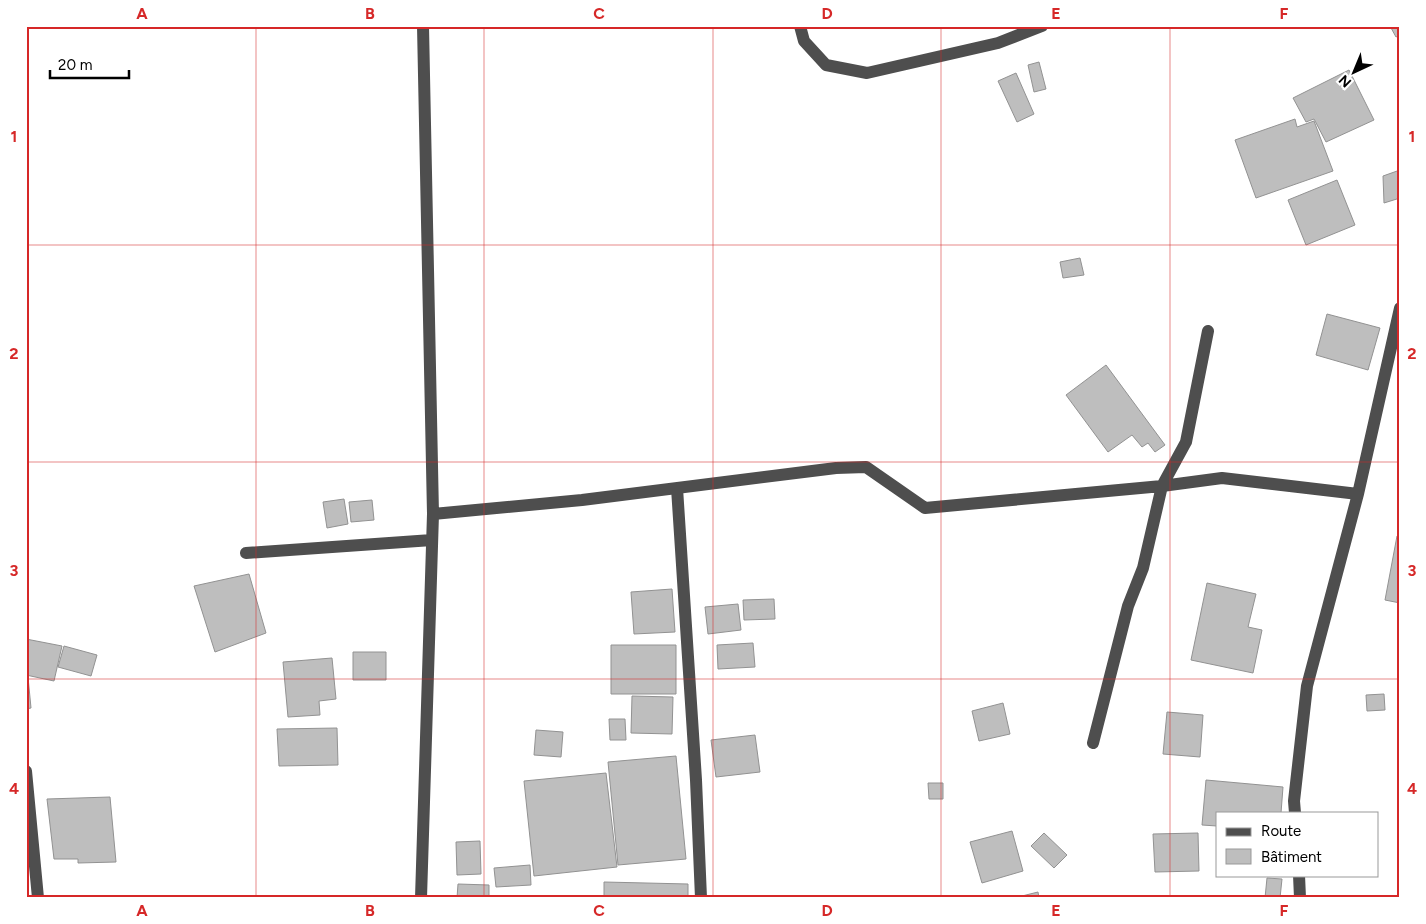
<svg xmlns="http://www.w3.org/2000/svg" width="1426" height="924" viewBox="0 0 1426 924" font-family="Figtree,sans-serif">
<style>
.building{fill:#bebebe;stroke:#929292}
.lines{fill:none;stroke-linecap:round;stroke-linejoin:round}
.minor{stroke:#4e4e4e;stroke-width:12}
.grid{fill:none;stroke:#d62828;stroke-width:1;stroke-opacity:0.55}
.neatline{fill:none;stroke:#d62828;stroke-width:2}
.grid-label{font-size:16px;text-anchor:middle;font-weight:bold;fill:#d62828}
</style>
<rect width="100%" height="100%" fill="#fff"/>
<path class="building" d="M1390 26H1400V35L1396 37Z
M1039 62 1046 89 1034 92 1028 65Z
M1349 70 1374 120 1326 142 1314 119 1306 122 1293 98Z
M1016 73 1034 114 1017 122 998 81Z
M1295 119 1297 127 1314 121 1333 171 1256 198 1235 140Z
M1400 170V198L1384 203 1383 176Z
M1337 180 1355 225 1306 245 1288 200Z
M1080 258 1084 275 1063 278 1060 262Z
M1327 314 1380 328 1368 370 1316 355Z
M1106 365 1165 445 1155 452 1148 443 1142 447 1132 435 1108 452 1066 395Z
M344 499 348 524 327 528 323 502Z
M372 500 374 520 351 522 349 502Z
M1397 536 1400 537V603L1385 600Z
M249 574 266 633 215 652 194 586Z
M1207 583 1256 594 1248 627 1262 630 1253 673 1191 660Z
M672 589 675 632 634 634 631 592Z
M774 599 775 619 744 620 743 600Z
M738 604 741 630 708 634 705 607Z
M26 639 62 646 54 681 26 675Z
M753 643 755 667 718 669 717 645Z
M611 645H676V694H611Z
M64 646 97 655 91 676 58 667Z
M353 652H386V680H353Z
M332 658 336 699 319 701 320 715 288 717 283 662Z
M26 677H28L31 708 26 709Z
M1384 694 1385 710 1367 711 1366 695Z
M632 696 673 697 672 734 631 733Z
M1003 703 1010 734 979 741 972 711Z
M1167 712 1203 715 1200 757 1163 754Z
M609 719H625L626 740H610Z
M337 728 338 765 279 766 277 729Z
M536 730 563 732 561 757 534 755Z
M755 735 760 772 716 777 711 740Z
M676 756 686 859 618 865 608 762Z
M606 773 617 867 534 876 524 781Z
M1206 780 1283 787 1281 813H1217V826L1202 825Z
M928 783H943V799H929Z
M110 797 116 862 78 863V859H54L47 799Z
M1012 831 1023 871 982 883 970 842Z
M1044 833 1067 855 1054 868 1031 846Z
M1198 833 1199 871 1155 872 1153 834Z
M480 841 481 874 457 875 456 842Z
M530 865 531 885 496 887 494 868Z
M1267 878 1282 879 1280 898H1265Z
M604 882 688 884V898H604Z
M458 884 489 885V898H457Z
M1038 892 1039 898H1014Z"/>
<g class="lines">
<path class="minor" d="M800 26 804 41 826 65 867 73 998 43 1042 26
M677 488 696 780 701 898
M433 514 582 500 836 468 866 467 925 508 1162 486 1222 478 1358 494
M246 553 432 540
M1093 743 1128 606 1143 568 1162 486 1186 442 1208 331
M26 771 38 898
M1295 813 1294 801 1307 686 1358 494 1400 308
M1299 875 1300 898
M421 898 433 514 423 26"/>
</g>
<path class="grid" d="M256 26V898M484 26V898M713 26V898M941 26V898M1170 26V898M26 245H1400M26 462H1400M26 679H1400"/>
<rect width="1426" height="924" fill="none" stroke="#ffffff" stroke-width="55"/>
<rect x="1216" y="812" width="162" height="65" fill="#ffffff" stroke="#999999"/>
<rect x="1226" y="828" width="25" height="8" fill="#4e4e4e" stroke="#999999"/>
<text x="1261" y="836" font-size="15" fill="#000000">Route</text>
<rect x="1226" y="849" width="25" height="15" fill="#bebebe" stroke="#999999"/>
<text x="1261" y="862" font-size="15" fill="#000000">Bâtiment</text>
<g transform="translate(1354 72) rotate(224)" stroke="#ffffff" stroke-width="4" paint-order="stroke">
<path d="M0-4L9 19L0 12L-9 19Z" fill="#000000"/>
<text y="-8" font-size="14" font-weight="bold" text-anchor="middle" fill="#000000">N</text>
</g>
<path d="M50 70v8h79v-8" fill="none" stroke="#000000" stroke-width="2.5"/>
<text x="58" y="70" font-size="15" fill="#000000" stroke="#ffffff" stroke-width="4" paint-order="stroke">20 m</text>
<rect x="28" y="28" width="1370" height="868" class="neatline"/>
<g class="grid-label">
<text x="142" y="19">A</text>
<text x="370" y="19">B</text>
<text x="599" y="19">C</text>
<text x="827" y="19">D</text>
<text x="1056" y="19">E</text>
<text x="1284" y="19">F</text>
<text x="14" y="142">1</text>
<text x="1412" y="142">1</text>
<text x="14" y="359">2</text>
<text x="1412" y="359">2</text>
<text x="14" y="576">3</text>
<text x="1412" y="576">3</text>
<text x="14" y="794">4</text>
<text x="1412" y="794">4</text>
<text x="142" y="916">A</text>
<text x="370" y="916">B</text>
<text x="599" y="916">C</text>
<text x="827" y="916">D</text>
<text x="1056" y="916">E</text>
<text x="1284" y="916">F</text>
</g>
</svg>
